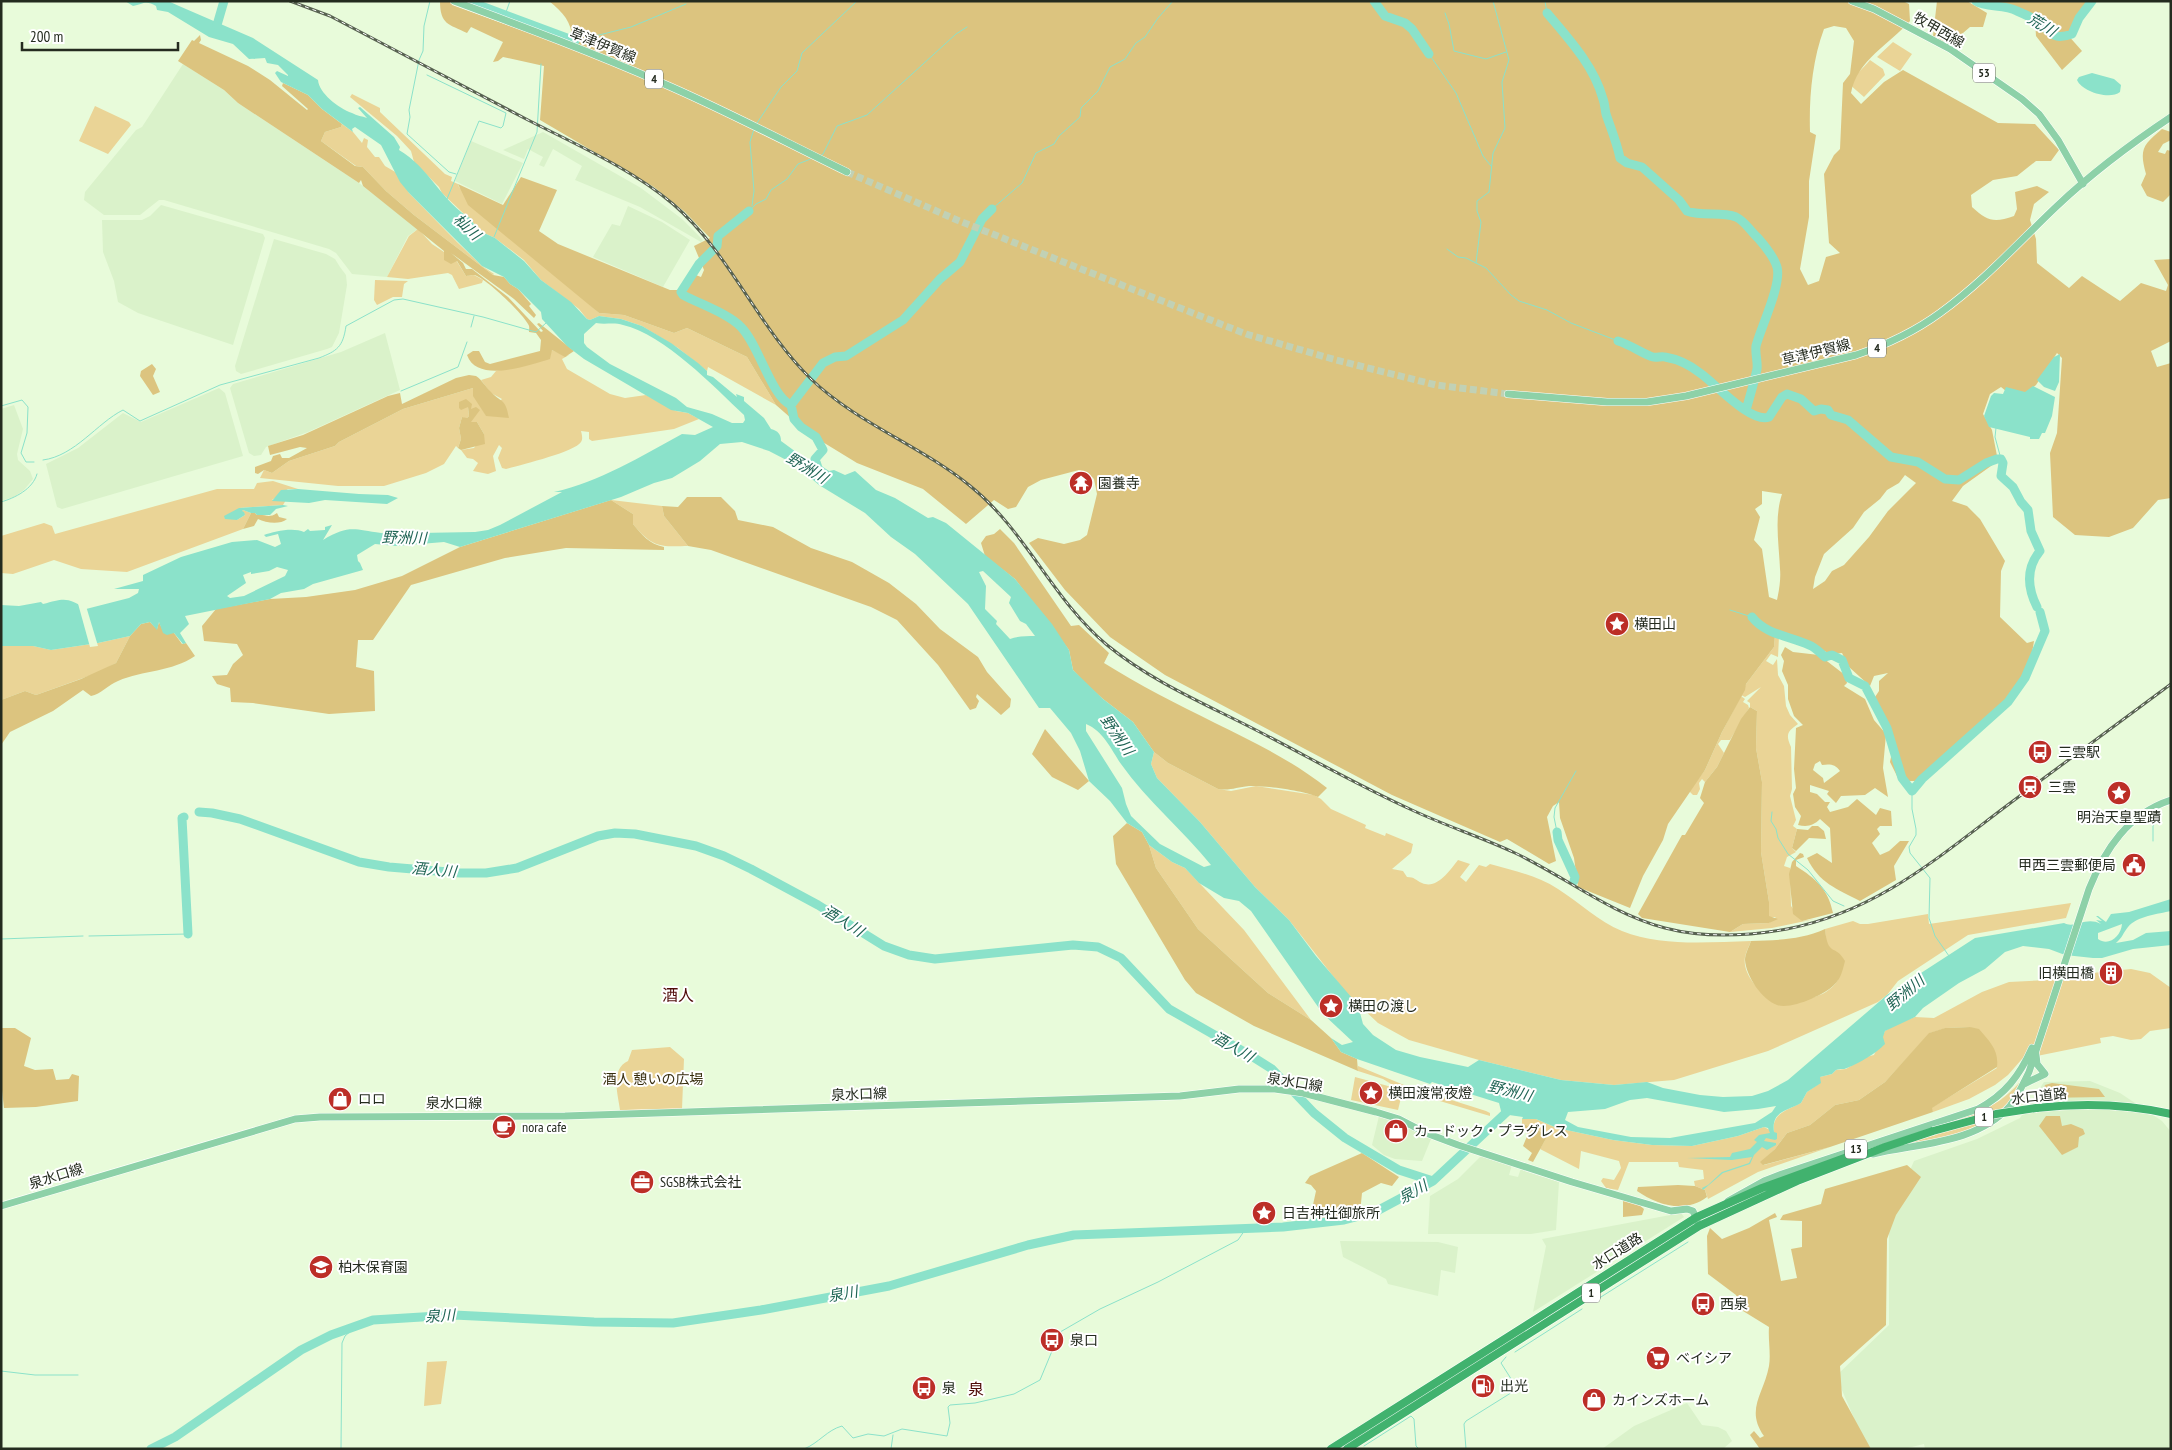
<svg xmlns="http://www.w3.org/2000/svg" width="2172" height="1450" viewBox="0 0 2172 1450" font-family="'PT Sans Narrow','Noto Sans JP',sans-serif">
<style>
.built{fill:#daf2ca}
.green{fill:#ead496}
.forest{fill:#dcc47f;fill-rule:evenodd}
.water{fill:#8be2ca;fill-rule:evenodd}
.pier{fill:#e8fbda}
.lines{fill:none;stroke-linecap:round;stroke-linejoin:round}
.stream{stroke:#8be2ca;stroke-width:1}
.river{stroke:#8be2ca;stroke-width:9}
.major-tunnel{stroke:#c1d1b5;stroke-width:7;stroke-dasharray:7 3.5;stroke-linecap:butt}
.major-casing{stroke:#fff;stroke-width:8}
.highway-casing{stroke:#fff;stroke-width:9}
.major{stroke:#8dd1a8;stroke-width:7}
.highway{stroke:#41b26e;stroke-width:8}
.rail-casing{stroke:#586251;stroke-width:3}
.rail{stroke:#fff;stroke-width:1;stroke-dasharray:4;stroke-linecap:butt}
.highway-bridge-casing{stroke:#fff;stroke-width:9;stroke-linecap:butt}
.highway-bridge{stroke:#41b26e;stroke-width:8}
.labels{text-anchor:middle;stroke-width:4;stroke-linejoin:round;paint-order:stroke}
.shield{fill:#fff;stroke:#666b62;stroke-width:1}
.shield-label{font-size:12px;font-weight:bold;fill:#242b1f}
.street-label{font-size:14px;fill:#242b1f;stroke:#fff}
.poi-label{font-size:14px;fill:#242b1f;stroke:#fff;text-anchor:start}
.park-label{font-size:14px;fill:#382e0f;stroke:#fff}
.water-label{font-size:15px;font-style:italic;fill:#206555;stroke:#fff}
.quarter-label{font-size:16px;fill:#500b09;stroke:#fff}
</style>
<rect width="100%" height="100%" fill="#e8fbda"/>
<path class="built" d="M183 64 224 90 238 103 359 183 418 229 408 236 387 277 352 274 336 253 329 249 164 200H159L140 215H104L84 200 85 192 136 130 142 127Z
M543 132 641 188 682 219 703 240 701 242 640 207 575 180 582 166 553 149 544 167 539 165 543 157 528 149 524 159 503 150Z
M471 141 523 163 502 204 455 181Z
M161 205 263 234 265 238 233 345 138 313 118 302 114 281 103 252 102 220H142L150 216Z
M628 206 662 222 690 240 663 287 593 257 612 224 620 226Z
M274 239 326 254 335 259 340 267 346 275 347 285 339 333 332 347 327 349 241 374 236 371 235 366Z
M385 333 400 390 308 432 266 447 261 455 254 456 249 453 230 388 233 384 341 352Z
M219 388 225 393 243 456 62 509 57 507 46 464 78 448 123 413 141 422Z
M14 405 23 429 17 454 18 460 30 471 33 479 24 490 14 497 1 501V409Z
M2090 1081 2120 1093 2162 1121 2171 1132V1449H1925L1924 1444 1904 1449H1867L1836 1376 1889 1325V1219L1914 1161 1977 1139 2020 1118 2044 1082Z
M1379 1116 1395 1121 1431 1139 1422 1161 1395 1159 1384 1155 1372 1145Z
M1482 1155 1512 1165 1509 1175 1518 1177 1521 1168 1559 1182 1556 1230 1531 1234H1428L1430 1196 1458 1179Z
M1681 1213 1684 1217 1533 1312 1546 1246 1542 1239Z
M1340 1241 1438 1242 1458 1247 1455 1273 1441 1270 1438 1296 1388 1284 1386 1279 1343 1257Z
M1687 1403 1702 1425 1718 1427 1726 1431 1732 1441 1723 1449H1602L1634 1426Z"/>
<path class="green" d="M1893 42 1912 54 1900 71 1877 57Z
M1870 60 1883 69 1885 75 1864 97 1849 84C1854 75 1863 69 1870 60Z
M352 94 380 108V112L445 174 452 177 451 181 458 184 459 187 599 313 624 315 674 333 687 328 747 357 776 405 708 367 707 371 678 348 642 326 621 319 599 316 590 320 587 319 579 309 541 280 524 260 495 238 484 233 442 193 439 187 414 162 411 151 397 136 350 97Z
M95 106 129 122 131 125 108 154 79 141Z
M342 124 353 132 362 143 364 138 368 140 367 147 375 157H379L385 166 397 173 409 193 457 242 482 266 494 274 493 275 414 215 386 191 363 167 356 166 321 141 325 132 341 127Z
M418 229 432 244 456 260 466 276 474 275 483 280 482 283 459 289 452 275 448 273 408 279 387 277 409 236Z
M375 280 408 281 404 284 402 297H393L377 305 374 300Z
M552 350 565 356 569 355 562 359 567 369 610 394 625 398 646 395 676 411 688 413 699 419 674 429 592 441 589 439V432L581 431C582 435 583 439 581 442 575 452 520 465 506 469L502 468 498 458 502 448 499 445 493 456 496 471 488 474 473 471 478 463 473 459 467 458 461 450 474 448 484 434 477 422H471V409L468 407 469 416 466 419 462 417 459 428 461 439 458 448 456 446 444 464 426 473 384 486H338L260 478 264 470 272 473 289 461 335 446 339 442 403 409 473 388 474 396 486 415 502 399 491 393 481 380 491 377 496 371 530 364Z
M273 481 298 489H288L272 500H286L283 505 239 508 237 520 245 515 241 511 243 510 251 513 243 529 127 572 81 569 54 560 13 574 1 573V536L44 523 52 526 55 534 217 489H254L257 483Z
M611 500 662 506 664 516 688 546C659 547 652 547 633 524V514Z
M1779 631 1783 633 1779 636 1778 657 1771 654 1766 661 1773 665 1777 659 1778 675 1784 686 1786 706 1790 715 1798 724C1788 731 1785 734 1791 747L1792 789 1790 796 1796 820 1793 826 1797 829 1792 848 1796 852 1787 857 1784 866 1790 868 1791 906 1802 921 1815 919 1772 928 1730 932 1743 924 1769 923 1776 917H1769V902L1761 852 1762 782 1756 748 1757 711 1750 707V703L1747 701 1761 687 1745 697 1741 695 1746 684 1774 647 1775 635Z
M130 636 116 663 97 673 36 695 25 691 1 700V646H33L51 650 98 643Z
M1741 696 1745 699 1743 702 1748 705 1749 708 1730 740H1721L1718 744 1724 753 1717 767 1705 782 1702 779 1699 783 1700 789 1697 795H1693L1689 791 1705 770 1722 732Z
M1154 752 1168 763 1218 789 1231 791 1256 786 1314 795 1321 799 1331 809 1366 825 1365 828 1385 836 1386 833 1413 844 1411 853 1392 869 1403 871 1407 877C1415 877 1415 880 1422 883 1437 890 1450 870 1458 860L1470 864 1460 877 1466 882 1479 865 1486 867 1490 864C1514 871 1537 875 1558 889 1580 903 1598 921 1622 931 1662 947 1709 942 1751 941 1749 946 1746 952 1745 957 1742 975 1760 991 1772 1002 1795 1000 1824 1002 1838 980L1834 951 1830 949 1826 943 1825 929 1853 921 1860 924H1868L1928 914 1929 924 2071 903 2066 918 1968 935 1898 981 1887 995 1878 1002 1768 1051 1674 1080 1614 1085 1561 1080 1479 1060 1409 1040 1378 1023 1347 994 1289 920 1255 887 1200 822 1157 778 1151 764Z
M1149 845 1172 862 1185 868 1244 930 1311 1020 1268 993 1198 929 1156 868Z
M2131 969 2150 973 2171 988V1028L2150 1031 2141 1039 2131 1040 2113 1036 2100 1038 2101 1043 2022 1059 2008 1075 1995 1085 1969 1099 1933 1112 1931 1108 1997 1068 1970 1027 1946 1028 1930 1033 1885 1082 1859 1100 1835 1105 1810 1125 1787 1133 1775 1149 1761 1162 1764 1165 1830 1147 1758 1172 1708 1199 1705 1190 1695 1186 1694 1181 1704 1179 1703 1170 1679 1167 1678 1162H1629L1618 1190 1606 1188 1601 1181 1603 1178 1614 1180 1621 1168 1619 1161 1581 1151 1579 1169 1540 1149 1548 1135 1522 1123V1119H1536L1557 1128 1613 1140 1652 1145 1692 1146 1738 1136 1764 1127 1774 1132C1771 1113 1788 1110 1801 1103L1807 1092 1820 1083V1077L1832 1074 1836 1070 1846 1069 1866 1057 1874 1055 1885 1031 1896 1024 1915 1017 1934 1018 1982 992 2009 982 2068 979 2083 974Z
M670 1047 684 1059 682 1109 620 1110C618 1095 610 1069 628 1061L632 1050Z
M1358 1066 1404 1085 1486 1111 1490 1113V1116L1403 1090 1398 1110 1351 1100 1355 1077 1399 1089 1383 1079 1358 1071Z
M2019 1083 2022 1084C1990 1139 1947 1138 1891 1147L1936 1135 1934 1126C1969 1116 1994 1111 2019 1083Z
M447 1361 441 1404 424 1406 427 1362Z"/>
<path class="forest" d="M440 1H451L452 5 571 48C575 26 566 15 549 1H1903L1909 4 1910 21C1890 44 1857 60 1851 93L1861 104 1884 82 1903 70 1998 123 2035 124 2059 150 2051 161H2036L2017 176 1993 180 1971 195 1972 207C1987 221 1994 223 2014 216L2017 209 2015 192 2037 186 2049 192 2034 204 2030 220 2036 239 2037 263 2069 288 2082 276 2120 301 2141 283 2166 291 2168 285 2154 260 2171 259V341L2151 351 2157 367 2171 363V498L2158 500 2133 528 2109 537 2075 535 2053 517 2050 453 2057 433 2062 358 2057 353 2036 385 2017 400 2001 387 1990 394 1983 414 1992 430 1998 461 1963 486 1952 501 1967 506 1980 519 2005 561 2001 571 2000 617 2027 643 2034 641C2031 660 2028 675 2016 692L1918 781H1903L1898 778 1890 762 1892 752 1890 736 1871 703 1879 691V681L1888 673 1874 676 1870 686 1849 667 1842 653 1831 654 1778 631 1775 635 1774 647 1746 684 1745 690 1722 732 1705 770 1668 824 1663 840 1643 876 1630 908 1578 887 1574 858 1560 818 1559 802 1553 806 1547 817 1556 861 1549 864 1507 839 1500 842 1392 795 1165 675 1110 637 1065 590 1029 543 1038 538 1064 544 1080 540 1087 535 1097 494 1094 479 1089 474 1079 470 1041 480 1028 487 1016 507 1008 509 994 500 966 524 923 489 857 463 808 433 776 405 747 357 687 328 674 333 624 315 599 313 468 205 458 184 503 205 521 177 557 190 539 231 558 244 670 290H685L693 274 701 277 704 270 694 246 710 238 685 212 654 187 540 120 544 66 503 57 498 61 493 62 503 42 471 27 467 33C449 24 440 25 440 1ZM1834 26 1846 28 1854 41 1850 74 1843 83 1840 149 1834 155 1824 174 1829 243 1840 253 1826 257 1819 281 1808 285 1800 269 1809 217V181L1816 135 1810 132C1809 98 1812 61 1824 29ZM1905 475 1916 483 1888 511 1869 537 1844 565 1832 571 1825 581 1813 589 1815 577 1824 554 1853 528 1864 512 1880 499 1887 490 1899 483ZM1762 491 1782 494C1774 518 1779 544 1780 569 1781 579 1779 591 1777 600L1769 597 1762 549 1754 540 1760 517 1755 509 1762 504Z
M1937 1H1967L1987 13 1983 27H1970L1949 45 1933 36Z
M1987 1H2095L2081 12 2067 34 2082 51 2062 70 2036 36 2035 21 2020 10Z
M200 35 201 40 199 43 248 66 270 80 307 110 308 109 282 86 283 83 308 95 322 109 342 124 341 127 325 132 321 141 355 166 363 167 386 191 414 215 493 275 504 277 510 284 518 289 531 304 529 306 536 315 534 318 514 299 451 253 463 263 466 269H472L508 297 541 332 543 331 537 324 539 323 574 351 565 357 552 350 550 359C530 365 477 384 467 355L473 351H479L485 362 490 364 540 351 541 340 536 333 529 332C529 328 530 327 528 324 523 314 485 277 474 275 473 275 467 276 466 276L457 261 451 264 444 260V251L363 186 361 180 359 183 238 103 224 90 178 61 192 40 194 41Z
M2162 129 2171 132V140L2163 144 2158 152 2165 154 2167 150 2171 151V194L2163 202 2147 196 2141 185 2146 174C2139 149 2143 145 2162 129Z
M152 364 156 369 153 376 160 392 153 395 140 376 141 371Z
M469 375 476 376C482 380 485 386 490 391 502 404 505 397 509 418L486 416 473 396V388L403 409 339 442 335 446 289 461 272 473 264 470 258 474 255 473V467L271 461 273 456 280 454 282 458H289L307 448 300 447 270 455 268 446 303 435 388 396 400 393 402 404 456 378Z
M466 399 472 404 471 409 476 407 480 410 471 422H477L484 434 485 444 461 450 458 448 461 439 459 428 462 417 467 418 469 416 468 407 461 410 459 408V402Z
M687 497H721L735 511 738 520 773 527 811 548 852 562 889 583 916 604 940 629 978 657 987 672 1011 699 1010 707 1001 715 977 694 976 697 979 701 976 708 970 710 938 665 897 620 871 607 711 550 688 546 664 516 662 506 678 507Z
M611 500 633 514V524C642 535 649 544 664 547V550L566 548 505 558 411 585 373 640H358L356 667 374 671 375 711 329 714 253 703 231 702 230 688 217 684 212 676 227 675 233 664 243 655 237 644 204 641 202 626 216 609 270 599 306 597 355 590 402 576 460 547Z
M251 513H255L257 515C266 514 268 519 277 513L279 517 287 519C280 525 266 523 258 519L254 526 243 529Z
M1000 529 1014 543 1071 626 1079 625 1109 653 1104 663C1139 685 1177 704 1215 723 1254 742 1293 761 1327 788L1318 797C1305 791 1262 785 1249 786 1237 787 1230 791 1218 789L1168 763 1154 752 1133 722 1103 699 1084 682 1073 670 1069 650 1015 579 985 556 981 543 986 536 994 534Z
M150 622 157 629 159 622 164 633H174L182 644 186 643 195 656C172 672 143 670 118 681 108 685 101 694 91 696L83 690 53 711 10 732 1 745V700L25 691 36 695 81 679 116 663 130 636 141 624Z
M1785 647 1793 652 1819 655 1845 675 1847 683 1844 686 1865 699 1874 720 1886 734 1883 768 1888 797 1875 788 1865 795 1841 796 1836 803 1827 794 1829 791 1810 785V792L1817 794 1825 802H1830L1827 807 1830 812 1848 807 1857 799 1876 815 1880 808 1891 811 1892 826H1880L1877 829 1880 834 1872 843 1880 855 1889 851 1900 841H1909L1894 866 1896 880 1860 901C1837 889 1819 883 1807 858L1817 853 1832 863 1830 828 1820 819C1813 826 1807 827 1798 825L1801 816 1795 807 1793 794 1796 788 1794 769 1796 728 1803 725 1794 716 1788 699V685L1782 671 1784 661 1781 655ZM1820 761 1822 765C1830 764 1835 764 1840 771L1824 783 1823 778 1813 770 1815 764Z
M1750 707 1757 711 1756 748 1762 782 1761 852 1769 902V916L1778 919 1769 923 1743 924 1730 932 1642 918 1638 914 1682 835H1685L1704 803 1700 798 1705 782 1717 767 1741 719Z
M1045 729 1089 781 1078 790 1052 777 1032 754Z
M1127 823 1142 832 1149 845 1156 868 1198 929 1268 993 1311 1020 1331 1038 1341 1052 1357 1059 1358 1071 1254 1026 1196 993 1185 980 1116 864 1113 836Z
M1812 826H1818L1824 831 1826 839 1809 838 1796 851 1792 848 1797 829 1808 830Z
M1800 853 1803 854 1804 857 1796 860V866C1816 879 1828 889 1833 913L1802 921 1793 914 1789 874 1792 862Z
M1825 929C1828 958 1835 943 1845 961 1843 969 1841 979 1834 985 1824 995 1791 1010 1777 1005 1762 1000 1746 976 1745 960 1745 954 1749 947 1751 941 1777 940 1801 940 1825 929Z
M1970 1027 1979 1029C1990 1042 1999 1050 1997 1067L1932 1108 1933 1112 1830 1147 1763 1165 1760 1162 1775 1149 1787 1133 1810 1125 1835 1105 1859 1100 1885 1082 1929 1033 1945 1028Z
M1 1028H15L31 1038 24 1066 35 1070 53 1069 56 1080 69 1079 72 1074 79 1076 78 1101 36 1107 4 1108 1 1081Z
M2052 1083 2099 1089 2105 1097 2040 1098 2045 1085Z
M2046 1116H2060L2062 1126 2071 1124 2083 1129 2085 1134 2079 1137 2078 1147 2062 1155 2039 1126Z
M1522 1123 1548 1135 1533 1162 1528 1160 1532 1153 1523 1146 1528 1134 1521 1128Z
M1362 1153 1399 1177 1392 1186 1381 1183 1362 1193 1360 1213 1324 1220 1311 1214 1316 1191 1311 1185 1305 1183 1310 1176Z
M1907 1165 1921 1177 1896 1215 1887 1239 1886 1325 1840 1366 1842 1396 1871 1449H1760L1750 1435 1754 1431 1760 1438 1764 1436C1745 1409 1764 1394 1769 1366 1771 1354 1768 1340 1769 1327L1743 1311 1736 1295 1708 1274 1707 1236 1710 1228 1722 1239 1749 1228 1775 1213 1777 1217 1769 1220 1781 1281 1797 1278 1791 1249 1802 1247V1221L1780 1220 1783 1215 1821 1204 1825 1189Z
M1678 1185 1695 1186 1705 1190 1707 1197C1685 1214 1657 1205 1637 1191L1638 1187Z
M1623 1200 1638 1204 1644 1209 1642 1215 1623 1217Z"/>
<path class="water" d="M125 1H168L179 6 253 38 318 80C319 93 338 108 352 113 357 116 362 116 367 118L358 108 360 107 394 137 400 147 399 150C429 167 443 204 472 219L473 223 484 233 495 238 524 261 541 280 571 302 587 319 590 320 599 316 621 319 642 326 671 343 698 363 707 371V375L713 377 737 397 736 394 744 397V401L764 418 771 429C778 431 781 434 781 441L807 460 811 459 829 471 834 470 845 475 855 471 876 490 895 498 928 518 933 517 946 523 1015 579 1052 624 1069 650 1073 670 1103 699 1133 722 1154 752 1151 764 1157 778 1200 822 1255 887 1289 920 1316 956 1358 1005 1363 1024 1373 1035 1396 1050 1420 1057 1468 1067 1479 1060 1561 1080 1614 1085 1647 1082 1663 1088 1700 1095 1723 1097 1752 1096 1768 1091 1788 1080 1887 995 1975 938 2064 923C2075 929 2086 916 2101 924L2096 920 2102 921 2096 916H2098L2106 922 2111 914 2129 912 2171 899V911C2158 914 2137 916 2128 927 2123 933 2123 937 2116 943L2133 940 2146 933 2171 931V945L2133 949 2102 958H2093L2065 955 2049 949 2023 946 2005 952 1985 969 1959 983 1923 1008 1915 1017 1885 1031 1883 1037 1885 1044C1875 1054 1861 1062 1847 1068 1843 1070 1841 1068 1836 1070L1832 1074 1820 1077 1821 1083 1807 1092 1801 1103C1787 1111 1771 1111 1774 1132L1777 1133V1139L1775 1140 1766 1138 1764 1141 1776 1143V1145L1767 1150 1762 1147 1754 1155 1750 1164 1723 1173 1703 1190 1702 1188 1708 1185 1722 1172 1749 1163 1752 1157 1732 1160 1687 1158 1730 1157 1732 1153 1750 1149 1757 1142 1754 1140 1759 1135 1770 1133 1768 1128 1764 1127 1738 1136 1692 1146 1652 1145 1613 1140 1557 1128 1536 1119H1522L1523 1117 1509 1115 1506 1118 1502 1115 1499 1103 1432 1082 1430 1084 1357 1059 1341 1052 1331 1038 1342 1045 1353 1042 1323 1014 1251 911 1239 901 1224 898 1199 883 1185 868 1172 862 1149 845 1142 832 1127 823 1110 801 1089 781 1080 751 1071 733 1050 708H1039L968 604 915 554 891 537 865 513 819 485 794 464 769 451 742 442 720 444 700 461 672 478 654 483 621 497 460 547 444 542 396 546 375 544 357 555 358 561 360 563 363 570 313 584 304 589 281 593 270 599 185 616 189 624 180 633 186 643 183 644 174 633 167 635 163 633 159 622 157 630 150 622 141 624 130 636 98 643 51 650 33 646H1V605L19 606 41 602 43 604C64 598 68 597 86 609L129 598 138 593 139 589H114L143 581V575L181 557 232 542 257 540 275 547 281 544 278 534 266 537 264 535C274 531 294 527 304 532L308 529 310 531 325 530V527L332 525 323 540C350 524 354 530 381 533 390 535 396 533 404 537L419 533 475 532 488 530 500 525 562 492H554C600 482 641 456 682 434L695 435 713 427 688 413 671 410 584 359 567 346 542 319 541 312 518 289 510 284 504 277 482 266 409 193 400 182 381 145 355 127 352 129 353 132 322 109 308 95 281 82 275 73 277 71 288 76V75L278 65 267 63 265 58 249 59 233 44 209 37 168 12 157 10 156 6C146 0 143 4 133 6ZM596 323C605 325 614 322 623 325 665 335 713 386 744 415L745 420 743 423H732L712 414 687 407 676 398 610 364 587 347 584 343V334ZM277 567 288 570 285 576 244 596 230 598 227 596 246 583 243 575 251 572V574L269 571ZM983 571 1011 597 1009 603 1020 621 1026 624 1035 636C1027 636 1018 636 1010 639L996 624 997 621 985 609 986 586 979 572ZM1086 724C1103 731 1111 749 1121 764 1147 801 1183 830 1211 865L1204 867 1160 844 1131 816 1126 804 1122 788 1086 731ZM2122 924C2121 936 2109 947 2098 939V933ZM1647 1098 1724 1112 1758 1109 1776 1106 1772 1112 1755 1123 1670 1138 1631 1137 1578 1127 1565 1120 1568 1112 1605 1109 1630 1100Z
M2092 73 2114 79 2121 85 2120 92C2110 100 2082 92 2077 80L2079 77Z
M2060 354 2059 382 2055 391 2044 387 2037 380 2054 357Z
M2033 386 2055 397 2052 416 2045 433H2042L2039 439H2030V437L1989 427 1984 416 1991 396 1994 393 2003 394 2006 387 2025 392Z
M298 489 359 494 388 495 398 498 387 504 325 500 309 503 272 501 281 490Z
M283 505 288 506 276 509 270 515H257L255 513H251L243 510 242 511 244 512 245 515 237 520 225 519 224 516 239 508Z"/>
<path class="pier" d="M77 600 86 606 98 646 90 647Z"/>
<g class="lines">
<path class="stream" d="M430 1 424 26 423 51 419 60 409 110 410 117 407 134 449 172 456 174
M1545 1 1547 13
M1445 13 1449 24 1454 51 1486 59 1506 52
M505 15 510 1
M575 41 631 27 686 4
M1429 54 1456 93 1483 156 1491 166
M427 75 506 113 503 126 501 128 479 121 447 199
M757 123 781 87 797 71 802 53 857 1
M820 156 823 154 837 126 867 115 956 34 967 27
M752 206 754 191 750 142 754 129
M992 209 1022 183 1036 153 1054 144 1059 136 1080 117 1081 108 1098 91 1110 67 1125 59 1136 43 1145 37 1158 18 1173 1
M749 211 756 204 766 199 771 190 787 179 798 164 813 158
M494 237 537 132 541 64
M1447 249 1458 257 1466 258 1486 268 1511 295 1519 301 1547 310 1571 323 1618 341
M1476 263 1481 222 1477 211V201L1489 192 1493 153 1505 128 1502 82 1509 60 1493 1
M471 327 474 316
M401 391 458 367 467 342
M1 406 22 400 28 407 27 433 21 453 26 462H34
M1996 428 1995 437 2001 459
M43 460C75 456 97 423 123 410L140 421 220 385 319 358C337 351 343 347 346 326L394 300 403 299 483 317 536 332 546 323
M1 502C15 498 33 489 37 474
M1730 610 1752 617
M1912 791V809L1916 829V835L1909 847 1910 853 1930 878 1929 918 1935 936 1949 956
M1772 812 1771 821 1776 829 1778 838 1788 854 1808 870 1833 901 1844 906
M1557 832 1554 817 1555 808 1576 771
M2153 841V826L2159 812
M89 936 188 934
M1 939 83 936
M1593 1302 1688 1242
M1515 1352 1582 1309
M1506 1357 1501 1363 1515 1385
M1 1371 35 1375H78
M1364 1446 1411 1416 1414 1419 1416 1446 1419 1449
M341 1449 342 1343 345 1336 358 1325
M804 1449C819 1443 827 1430 842 1426L853 1438 868 1434 884 1436 902 1429 947 1436 950 1423 948 1407 950 1405 975 1403 1014 1394 1040 1380 1052 1351 1055 1335 1100 1309 1158 1282 1238 1240 1247 1227
M891 1449 893 1435
M1466 1449 1464 1424 1466 1421 1514 1391"/>
<path class="river" d="M468 1 575 41
M1374 1 1385 16 1405 23 1412 29 1429 54
M1976 1C1986 8 2004 4 2017 11 2024 14 2033 18 2038 22 2052 32 2052 41 2072 34L2079 18 2092 1
M1547 13C1569 39 1594 66 1603 99 1605 104 1605 110 1606 114 1611 129 1617 143 1620 158L1627 163 1642 167 1679 200 1687 211C1703 217 1721 211 1736 217 1745 221 1751 232 1758 238 1765 246 1774 257 1777 267 1782 284 1761 327 1756 346 1755 354 1758 362 1757 369 1754 383 1750 396 1746 410
M217 25 224 1
M749 211 718 236 717 246 699 264 681 292 683 295C700 304 729 314 741 327 759 345 771 396 791 405L794 419 801 427 816 437 823 450 815 459 820 474
M1618 341C1629 344 1645 355 1653 357 1657 358 1661 356 1665 357 1677 359 1690 365 1700 373 1715 383 1751 424 1769 417L1782 397 1787 394 1801 399 1814 411 1821 409 1828 410 1831 415 1848 420 1891 457 1918 462 1945 479 1959 480 1986 463 1997 459H2001L2003 463 2001 476 2013 487 2021 502 2028 510 2031 531 2040 551C2026 568 2027 587 2037 607
M791 405 823 363 835 357 846 356 903 320 940 279 960 262 982 219 992 209
M1752 617C1766 635 1790 636 1809 645 1815 647 1820 653 1825 657L1832 655 1842 660 1849 678 1865 686 1887 728 1902 778 1912 791 1922 779 2008 702 2025 678 2045 631 2040 612
M199 812 212 813 240 819 359 862 389 867 460 873H486L517 868 598 836 615 833 635 834 696 846 724 856 751 869 818 905 884 946 909 955 935 959 1073 945 1098 947 1121 958 1169 1009 1253 1057 1272 1069 1314 1113 1345 1138 1399 1170 1433 1181
M184 817 182 818 188 934
M1557 832 1558 840 1575 877 1574 881
M151 1449 175 1437 301 1350 331 1335 373 1320 454 1315 594 1322 673 1323 761 1310 889 1286 1028 1245 1074 1235 1283 1227 1344 1220 1375 1212 1433 1181 1510 1109"/>
<path class="major-tunnel" d="M847 172 957 220 1246 334 1336 360 1436 385 1508 394"/>
<g class="major-casing">
<path id="major" d="M454 1C524 27 594 53 662 83 725 110 785 142 847 172
M1852 1 1874 9 1950 49 2022 99 2039 114 2058 140 2083 184
M1508 394 1607 402H1647L1686 396 1856 355C1886 345 1914 332 1940 313 1983 282 2019 242 2057 206 2091 174 2132 143 2171 117
M2024 1084 2045 1074 2037 1064 2036 1055
M1873 1154C1919 1143 1976 1144 2010 1106 2018 1096 2023 1084 2029 1072L2089 889C2105 849 2128 814 2171 800
M1728 1201 1764 1181 1782 1174 1978 1109C2005 1095 2020 1075 2032 1048
M1 1206 295 1119 320 1117 565 1116 1180 1096 1239 1089H1275L1303 1093 1376 1112 1399 1119 1426 1133 1458 1145 1572 1182 1671 1211 1687 1209 1693 1211 1698 1223"/>
</g>
<g class="highway-casing">
<path id="highway" d="M2036 1108C2081 1103 2127 1104 2171 1114
M1331 1449 1697 1217 1762 1188 1850 1156
M1347 1449 1699 1226 1797 1181 1885 1147 1933 1131"/>
</g>
<use href="#major" class="major"/>
<use href="#highway" class="highway"/>
<g class="rail-casing">
<path id="rail" d="M290 1 330 16C396 50 462 86 528 120 577 145 630 168 673 204 730 253 757 326 811 379 857 423 919 445 969 485 1025 529 1052 599 1107 645 1151 681 1203 703 1252 728 1305 755 1357 785 1412 810 1446 826 1481 837 1515 853 1566 877 1609 913 1665 928 1703 938 1748 936 1787 929 1878 911 1937 858 2009 804 2063 764 2117 724 2171 684"/>
</g>
<use href="#rail" class="rail"/>
<g class="highway-bridge-casing">
<path id="highway-bridge" d="M1933 1131 1996 1114 2036 1108"/>
</g>
<use href="#highway-bridge" class="highway-bridge"/>
</g>
<defs>
<g id="temple-disc" transform="scale(1.25)"><circle r="9.5" fill="#bc2e27" stroke="#fff"/><path d="M0-6L5-2H3V0L6.5 2.5H4V6H1.5V3h-3V6H-4V2.5H-6.5L-3 0V-2H-5Z" fill="#fff"/></g>
<g id="sight-disc" transform="scale(1.25)"><circle r="9.5" fill="#bc2e27" stroke="#fff"/><path d="M0-6L1.8-2.2L6-1.7L2.9 1.2L3.7 5.4L0 3.3L-3.7 5.4L-2.9 1.2L-6-1.7L-1.8-2.2Z" fill="#fff"/></g>
<g id="bus-disc" transform="scale(1.25)"><circle r="9.5" fill="#bc2e27" stroke="#fff"/><path d="M-5-6H5V4H4V6H2V4H-2V6H-4V4H-5ZM-3.5-4V0h7V-4ZM-3.5 1.2v1.5H-2V1.2ZM2 1.2v1.5H3.5V1.2Z" fill="#fff"/></g>
<g id="station-disc" transform="scale(1.25)"><circle r="9.5" fill="#bc2e27" stroke="#fff"/><path d="M-3-6H3Q5-6 5-4V2Q5 4 3 4L4.5 6H3L1.5 4h-3L-3 6H-4.5L-3 4Q-5 4-5 2V-4Q-5-6-3-6ZM-3.5-4v3h7v-3ZM-3.5 1v1.5H-2V1ZM2 1v1.5H3.5V1Z" fill="#fff"/></g>
<g id="civic-disc" transform="scale(1.25)"><circle r="9.5" fill="#bc2e27" stroke="#fff"/><path d="M-.6-6.5H3V-4.5H.6V-3L4-1V1h2V6H-6V1h2V-1L-.6-3ZM-1.2 2.5V6h2.4V2.5Z" fill="#fff"/></g>
<g id="building-disc" transform="scale(1.25)"><circle r="9.5" fill="#bc2e27" stroke="#fff"/><path d="M-4-6H4V6H1V3H-1V6H-4ZM-2.5-4.3h1.7v1.8h-1.7ZM.8-4.3h1.7v1.8H.8ZM-2.5-1h1.7V.8h-1.7ZM.8-1h1.7V.8H.8Z" fill="#fff"/></g>
<g id="shop-disc" transform="scale(1.25)"><circle r="9.5" fill="#bc2e27" stroke="#fff"/><path d="M-5-2.5h2.3a2.7 3.5 0 0 1 5.4 0H5L5.5 6h-11ZM-1.5-2.5h3a1.5 2.3 0 0 0-3 0Z" fill="#fff"/></g>
<g id="cafe-disc" transform="scale(1.25)"><circle r="9.5" fill="#bc2e27" stroke="#fff"/><path d="M-5.5-4.5H6V0H3Q3 3.5 0 3.5H-2.5Q-5.5 3.5-5.5 0ZM3-3.2v2h1.7v-2ZM-6 4.5H4V6H-6Z" fill="#fff"/></g>
<g id="office-disc" transform="scale(1.25)"><circle r="9.5" fill="#bc2e27" stroke="#fff"/><path d="M-6-3h4V-5.5h4V-3h4V5H-6ZM-1-4.5V-3h2v-1.5ZM-6 0V1H6V0Z" fill="#fff"/></g>
<g id="school-disc" transform="scale(1.25)"><circle r="9.5" fill="#bc2e27" stroke="#fff"/><path d="M0-5L7-2L0 1L-7-2ZM-4 1L0 2.5L4 1V4Q0 6-4 4Z" fill="#fff"/></g>
<g id="supermarket-disc" transform="scale(1.25)"><circle r="9.5" fill="#bc2e27" stroke="#fff"/><path d="M-6-5.5h2.5l.6 2H6L4.5 2H-2.5L-4.4-4H-6ZM-1.5 3.2a1.3 1.3 0 1 0 .1 0ZM3 3.2a1.3 1.3 0 1 0 .1 0Z" fill="#fff"/></g>
<g id="fuel-disc" transform="scale(1.25)"><circle r="9.5" fill="#bc2e27" stroke="#fff"/><path d="M-5.5-6h7V0h2V4h1.3V-2.5L3-4.5l.8-.8L6-3V5H2.5V1h-1V6h-7ZM-4.2-4.7v3.2H.2V-4.7Z" fill="#fff"/></g>
</defs>
<g fill-rule="evenodd">
<use href="#temple-disc" x="1081" y="483"/>
<use href="#sight-disc" x="1617" y="624"/>
<use href="#bus-disc" x="2040" y="752"/>
<use href="#station-disc" x="2030" y="787"/>
<use href="#sight-disc" x="2119" y="793"/>
<use href="#civic-disc" x="2134" y="865"/>
<use href="#building-disc" x="2111" y="973"/>
<use href="#sight-disc" x="1331" y="1006"/>
<use href="#sight-disc" x="1371" y="1093"/>
<use href="#shop-disc" x="340" y="1099"/>
<use href="#cafe-disc" x="504" y="1127"/>
<use href="#shop-disc" x="1396" y="1131"/>
<use href="#office-disc" x="642" y="1182"/>
<use href="#sight-disc" x="1264" y="1213"/>
<use href="#school-disc" x="321" y="1267"/>
<use href="#bus-disc" x="1703" y="1304"/>
<use href="#bus-disc" x="1052" y="1340"/>
<use href="#supermarket-disc" x="1658" y="1358"/>
<use href="#fuel-disc" x="1483" y="1386"/>
<use href="#bus-disc" x="924" y="1388"/>
<use href="#shop-disc" x="1594" y="1400"/>
</g>
<g class="labels">
<g class="shield">
<rect x="1973" y="63.5" width="22" height="19" rx="4"/>
<rect x="645" y="69.5" width="18" height="19" rx="4"/>
<rect x="1868" y="338.5" width="18" height="19" rx="4"/>
<rect x="1975" y="1107.5" width="18" height="19" rx="4"/>
<rect x="1845" y="1139.5" width="22" height="19" rx="4"/>
<rect x="1582" y="1283.5" width="18" height="19" rx="4"/>
</g>
<g class="shield-label">
<text x="1984" y="77">53</text>
<text x="654" y="83">4</text>
<text x="1877" y="352">4</text>
<text x="1984" y="1121">1</text>
<text x="1856" y="1153">13</text>
<text x="1591" y="1297">1</text>
</g>
<g class="street-label">
<text transform="translate(1939 30) rotate(30)" y="5">牧甲西線</text>
<text transform="translate(603 45) rotate(22)" y="5">草津伊賀線</text>
<text transform="translate(1816 352) rotate(-14)" y="5">草津伊賀線</text>
<text transform="translate(1295 1082) rotate(9)" y="5">泉水口線</text>
<text transform="translate(859 1094) rotate(-2)" y="5">泉水口線</text>
<text transform="translate(2039 1096) rotate(-6)" y="5">水口道路</text>
<text x="454" y="1108">泉水口線</text>
<text transform="translate(56 1176) rotate(-17)" y="5">泉水口線</text>
<text transform="translate(1617 1251) rotate(-32)" y="5">水口道路</text>
</g>
<g class="poi-label">
<text x="1098" y="488">園養寺</text>
<text x="1634" y="629">横田山</text>
<text x="2058" y="757">三雲駅</text>
<text x="2048" y="792">三雲</text>
<text x="2119" y="822" text-anchor="middle">明治天皇聖蹟</text>
<text x="2116" y="870" text-anchor="end">甲西三雲郵便局</text>
<text x="2094" y="978" text-anchor="end">旧横田橋</text>
<text x="1348" y="1011">横田の渡し</text>
<text x="1388" y="1098">横田渡常夜燈</text>
<text x="358" y="1104">ロロ</text>
<text x="522" y="1132">nora cafe</text>
<text x="1414" y="1136">カードック・プラグレス</text>
<text x="660" y="1187">SGSB株式会社</text>
<text x="1282" y="1218">日吉神社御旅所</text>
<text x="338" y="1272">柏木保育園</text>
<text x="1720" y="1309">西泉</text>
<text x="1070" y="1345">泉口</text>
<text x="1676" y="1363">ベイシア</text>
<text x="1500" y="1391">出光</text>
<text x="942" y="1393">泉</text>
<text x="1612" y="1405">カインズホーム</text>
</g>
<g class="park-label">
<text x="653" y="1084">酒人 憩いの広場</text>
</g>
<g class="water-label">
<text transform="translate(2042 25) rotate(31)" y="5">荒川</text>
<text transform="translate(467 227) rotate(43)" y="5">杣川</text>
<text transform="translate(807 468) rotate(31)" y="5">野洲川</text>
<text transform="translate(404 538) rotate(1)" y="5">野洲川</text>
<text transform="translate(1117 735) rotate(55)" y="5">野洲川</text>
<text transform="translate(434 870) rotate(5)" y="5">酒人川</text>
<text transform="translate(843 921) rotate(32)" y="5">酒人川</text>
<text transform="translate(1905 993) rotate(-40)" y="5">野洲川</text>
<text transform="translate(1233 1047) rotate(30)" y="5">酒人川</text>
<text transform="translate(1510 1091) rotate(14)" y="5">野洲川</text>
<text transform="translate(1413 1192) rotate(-29)" y="5">泉川</text>
<text transform="translate(843 1294) rotate(-10)" y="5">泉川</text>
<text transform="translate(440 1316) rotate(-3)" y="5">泉川</text>
</g>
<g class="quarter-label">
<text x="678" y="1001">酒人</text>
<text x="976" y="1395">泉</text>
</g>
</g>
<rect width="2172" height="1450" fill="none" stroke="#242b1f" stroke-width="5"/>
<path d="M22 42v8h156v-8" fill="none" stroke="#242b1f" stroke-width="2.5"/>
<text x="30" y="42" font-size="15" fill="#242b1f" stroke="#ffffff" stroke-width="4" paint-order="stroke">200 m</text>
</svg>
